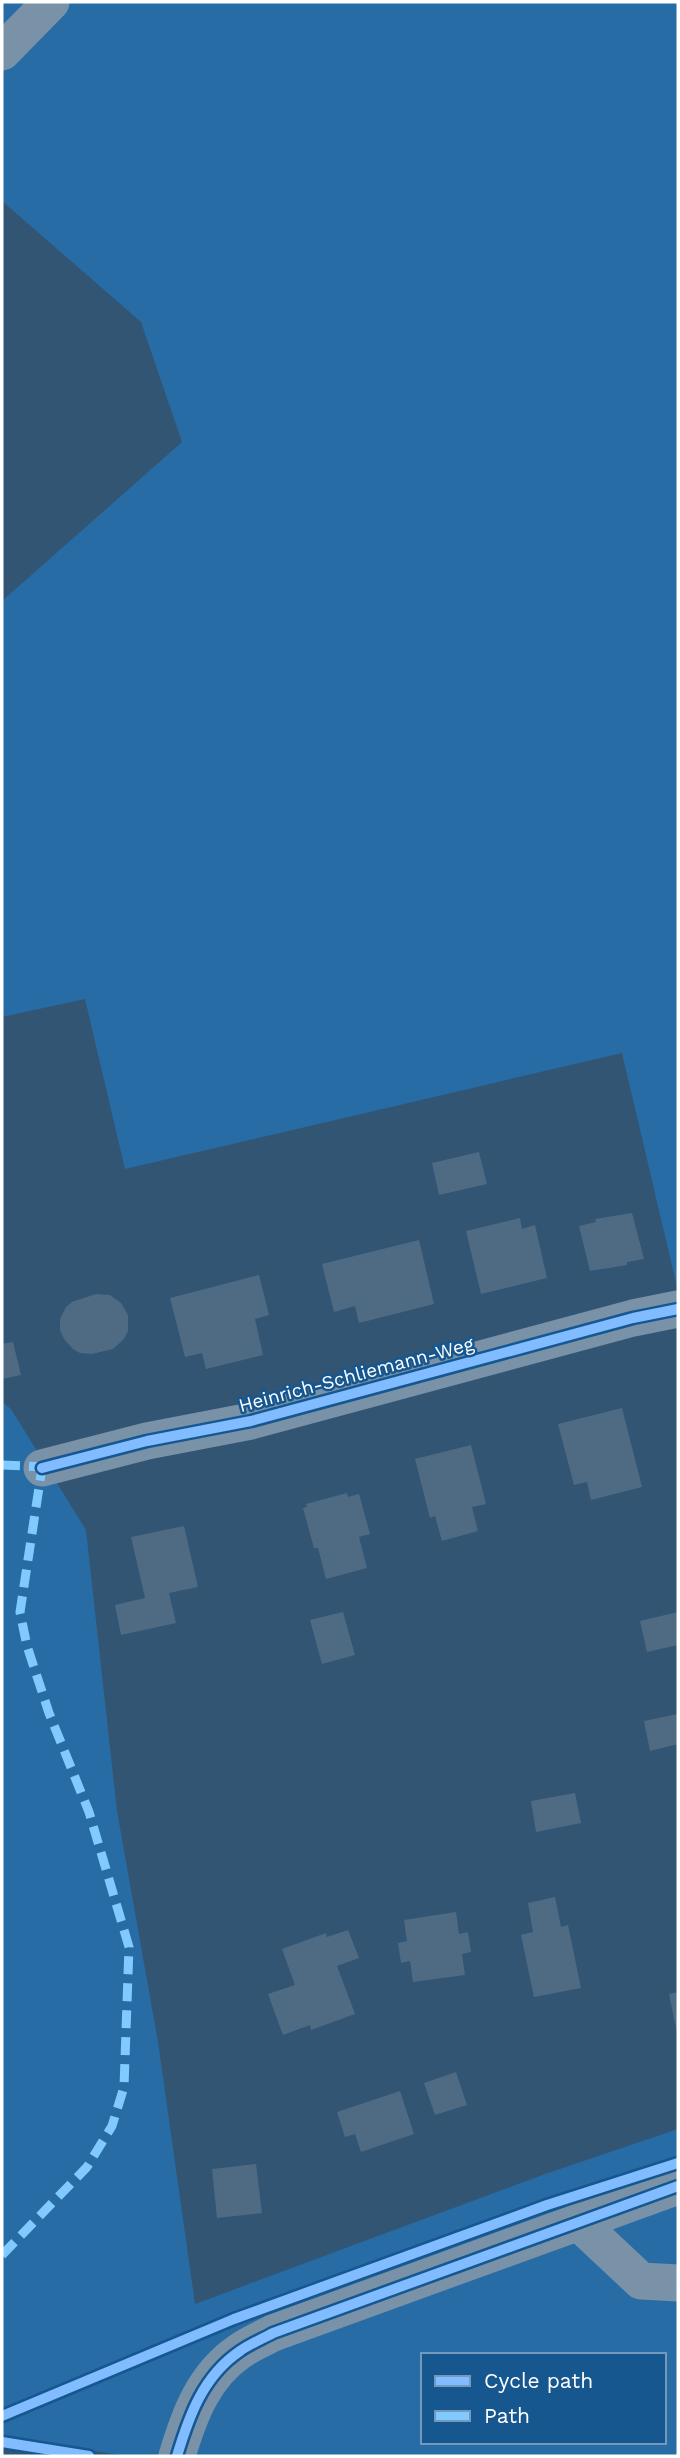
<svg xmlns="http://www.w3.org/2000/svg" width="680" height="2458" viewBox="0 0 680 2458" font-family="'Work Sans',sans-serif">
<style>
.green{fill:#276ca5;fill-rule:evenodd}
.building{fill:#4f6b84}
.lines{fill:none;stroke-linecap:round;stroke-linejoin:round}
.minor{stroke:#7992a7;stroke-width:37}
.quiet{stroke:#80caff;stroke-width:9;stroke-dasharray:18 9;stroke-linecap:butt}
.cycleway-casing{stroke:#165790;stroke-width:15}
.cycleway{stroke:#80bcff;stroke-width:10}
.labels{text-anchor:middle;stroke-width:5;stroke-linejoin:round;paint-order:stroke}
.street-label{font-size:19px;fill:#fff;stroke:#165790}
</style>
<rect width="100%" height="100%" fill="#325574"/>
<path class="green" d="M2 2H678V1291L622 1053 125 1169 85 999 2 1017V601L182 442 141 322 2 201Z
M2 1402 11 1409 86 1530 117 1811 158 2042 195 2304 548 2173 678 2129V2456H126L2 2436ZM423 2355H664V2442H423Z"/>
<path class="building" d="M479 1152 487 1184 439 1195 432 1163Z
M632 1213 644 1259 627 1262V1265L590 1271 579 1226 596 1222 595 1219Z
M520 1218 522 1229 535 1225 547 1278 481 1294 466 1231Z
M419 1240 434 1304 359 1323 355 1306 334 1312 322 1264Z
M259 1275 269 1315 255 1319 263 1355 206 1369 202 1353 185 1357 170 1298Z
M96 1294 110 1295 121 1303 128 1315V1331L124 1339 113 1349 92 1354 80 1353 73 1349 64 1339 60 1330V1319L66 1307 72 1302Z
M13 1342 21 1375 2 1379V1344Z
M622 1408 642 1487 591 1500 587 1482 574 1485 558 1424Z
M471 1445 486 1504 472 1507 478 1531 442 1541 435 1516 430 1518 415 1459Z
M347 1493 348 1497 359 1494 370 1534 359 1537 367 1568 326 1579 318 1548H314L303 1508 307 1507 306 1504Z
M184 1526 198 1587 169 1593 176 1623 121 1635 115 1605 145 1598 131 1537Z
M343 1612 355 1655 322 1664 310 1620Z
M678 1612V1645L647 1652 640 1621Z
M678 1714V1744L650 1751 644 1721Z
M575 1793 581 1823 536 1832 531 1801Z
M555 1897 561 1927 568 1925 581 1988 534 1997 521 1935 533 1932 528 1903Z
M456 1912 459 1934 468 1932 471 1952 462 1954 465 1975 413 1982 410 1961 401 1963 398 1943 407 1941 404 1920Z
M348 1930 359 1958 337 1966 355 2014 311 2030 310 2025 283 2035 268 1994 295 1985 282 1949 326 1933 327 1937Z
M678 1992V2033H677L669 1994Z
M456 2072 467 2105 435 2115 424 2083Z
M400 2091 414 2134 361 2152 355 2134 345 2137 337 2112Z
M256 2164 262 2213 217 2218 212 2169Z"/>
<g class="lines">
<path class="minor" d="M2 52 51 2
M42 1468 147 1441 251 1421 633 1318 678 1309
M577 2221 641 2281 678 2283
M177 2456C189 2416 203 2376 240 2351 250 2344 262 2339 273 2333L678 2186"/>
<path class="quiet" d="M2 1465 47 1467
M2 2255 87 2167 112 2126 124 2087 129 1947 89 1812 49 1713 27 1646 20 1612 42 1468"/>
<g class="cycleway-casing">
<path id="cycleway" d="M42 1468 147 1441 251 1421 633 1318 678 1309
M2 2416 234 2319 547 2205 678 2163
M2 2442 89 2456
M177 2456C189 2416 203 2376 240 2351 250 2344 262 2339 273 2333L678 2186"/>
</g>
<use href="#cycleway" class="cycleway"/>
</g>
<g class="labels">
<g class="street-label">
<text transform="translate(356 1374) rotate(-15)" y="7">Heinrich-Schliemann-Weg</text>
</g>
</g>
<rect width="680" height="2458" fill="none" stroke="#ffffff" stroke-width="7"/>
<rect x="421" y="2353" width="245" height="91" fill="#165790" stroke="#739abc" stroke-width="2"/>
<rect x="435" y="2376" width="35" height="10" fill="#80bcff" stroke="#739abc" stroke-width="2"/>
<text x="484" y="2388" font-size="21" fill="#ffffff">Cycle path</text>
<rect x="435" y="2411" width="35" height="10" fill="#80caff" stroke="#739abc" stroke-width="2"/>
<text x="484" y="2423" font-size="21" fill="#ffffff">Path</text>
</svg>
